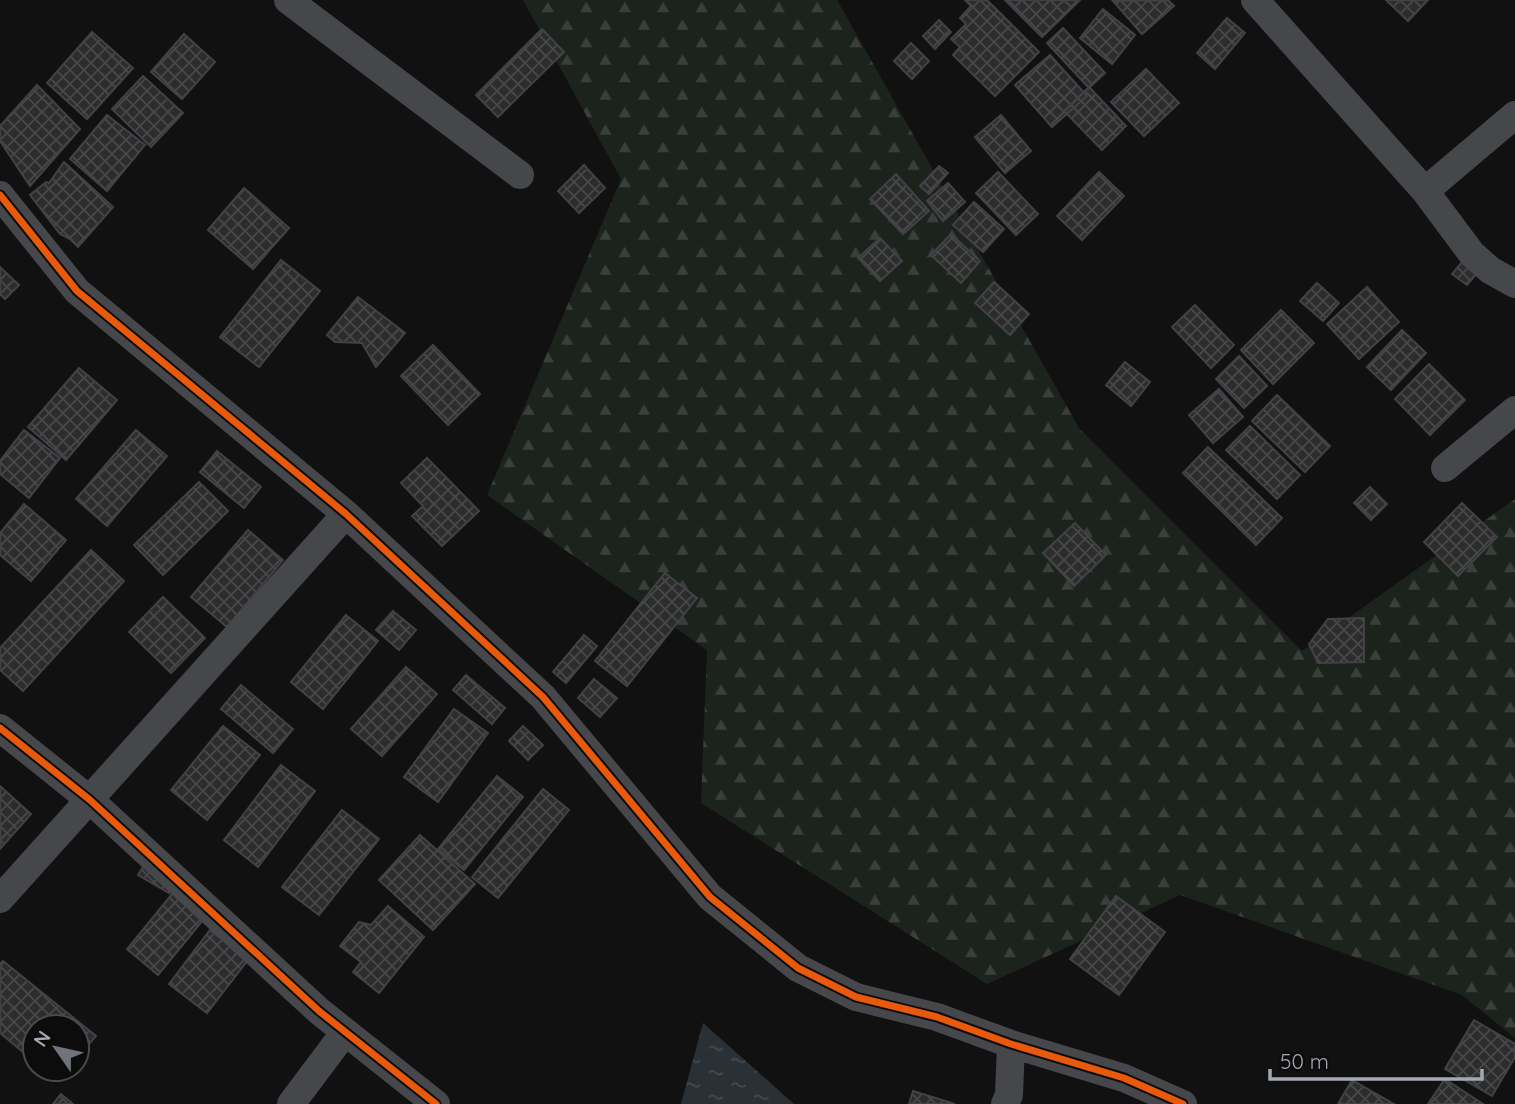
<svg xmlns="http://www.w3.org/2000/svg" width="1515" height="1104" viewBox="0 0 1515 1104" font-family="Quicksand,sans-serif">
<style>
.forest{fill:url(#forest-firs)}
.water{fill:url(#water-ripples)}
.building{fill:url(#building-cross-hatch);stroke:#414246;stroke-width:2}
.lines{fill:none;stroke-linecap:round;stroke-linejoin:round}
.minor{stroke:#46474a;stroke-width:28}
.cycleway-casing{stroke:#0c0c0d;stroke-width:11}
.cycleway{stroke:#e8590c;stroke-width:7}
</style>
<defs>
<pattern id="forest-firs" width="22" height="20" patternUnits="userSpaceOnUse" patternTransform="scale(1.75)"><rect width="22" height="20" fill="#1c221c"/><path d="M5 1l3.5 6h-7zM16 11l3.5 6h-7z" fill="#3a3f3b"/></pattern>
<pattern id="water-ripples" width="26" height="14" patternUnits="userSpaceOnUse" patternTransform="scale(1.75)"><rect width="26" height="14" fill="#293136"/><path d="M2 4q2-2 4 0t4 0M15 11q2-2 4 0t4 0" fill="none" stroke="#454c51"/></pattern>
<pattern id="building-cross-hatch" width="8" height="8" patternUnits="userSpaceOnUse" patternTransform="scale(1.75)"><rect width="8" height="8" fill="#2c2c2d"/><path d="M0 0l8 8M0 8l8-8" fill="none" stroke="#474849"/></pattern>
</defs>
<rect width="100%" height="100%" fill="#111112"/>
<path class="forest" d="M523 0H837L1079 428 1302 651 1515 499V1038L1462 995 1180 895 987 984 701 803 707 650 487 495 621 179Z"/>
<path class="water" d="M703 1023 794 1104H681Z"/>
<path class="building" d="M965 0H987L1039 52 995 96 953 55 960 47 951 39 966 24 960 18 971 6Z
M1005 0H1080L1042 37Z
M1168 0 1174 6 1142 34 1113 1Z
M1386 0H1428L1408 21Z
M1103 9 1135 35 1112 64 1080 38Z
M1227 18 1245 33 1215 69 1197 53Z
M939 20 951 32 935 49 923 36Z
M1063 28 1105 73 1089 88 1047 43Z
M542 29 564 52 498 117 476 95Z
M92 32 133 68 87 119 47 83Z
M184 34 215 62 182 99 151 72Z
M911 43 929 61 912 79 894 61Z
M1050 55 1087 96 1052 127 1015 85Z
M1146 69 1179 103 1144 136 1111 102Z
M143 76 183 113 151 147 112 109Z
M37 85 80 129 30 186 0 141V126Z
M1089 87 1126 126 1102 150 1064 111Z
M107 115 145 145 107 191 70 159Z
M1001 115 1031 151 1005 173 975 137Z
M64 162 113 207 78 247 70 239 60 234 30 195 46 182 49 183Z
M584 165 605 188 579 213 558 191Z
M939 166 948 173 929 194 920 186Z
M998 172 1038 214 1016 235 976 193Z
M1099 172 1124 196 1082 240 1057 216Z
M896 174 929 211 903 234 870 199Z
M948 183 965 202 943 221 927 201Z
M244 188 289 228 253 269 208 230Z
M974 202 1004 229 983 252 953 225Z
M951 234 980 261 961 283 931 255Z
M880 238 902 261 880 281 858 258Z
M1467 256 1484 265 1467 285 1452 274Z
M281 260 320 291 259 367 220 337Z
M0 267 19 285 5 299 0 294Z
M994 282 1029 314 1010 335 975 303Z
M1317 283 1339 303 1323 321 1300 301Z
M1367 287 1399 322 1359 359 1327 324Z
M358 297 405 333 376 367 362 343 335 342 327 335Z
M1195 305 1234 345 1211 368 1172 327Z
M1281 310 1314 343 1273 384 1241 350Z
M1402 330 1426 353 1391 390 1367 367Z
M433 345 480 394 448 425 401 376Z
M1239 356 1267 386 1244 408 1216 379Z
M1125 362 1150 382 1131 406 1106 385Z
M1429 364 1465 400 1430 435 1395 399Z
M79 368 117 400 66 460 28 427Z
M1219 389 1243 417 1213 443 1189 415Z
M1277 395 1330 446 1305 472 1252 421Z
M1250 426 1300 475 1277 499 1226 450Z
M24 430 60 458 29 498 0 474V461Z
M136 430 167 456 107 526 76 499Z
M1208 447 1282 518 1256 545 1183 473Z
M217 451 261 487 244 508 200 472Z
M427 458 479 511 442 546 412 516 423 506 401 483Z
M199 482 228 511 163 575 134 545Z
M1370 487 1387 504 1371 520 1354 503Z
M1462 503 1497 537 1458 576 1424 542Z
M24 504 66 540 31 581 0 555V533Z
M1075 523 1106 555 1074 586 1043 553Z
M248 530 283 560 227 627 191 597Z
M91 550 124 581 23 691 0 670V648Z
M665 573 697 598 627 686 595 661Z
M163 597 205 638 171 673 129 632Z
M393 611 416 630 399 650 376 630Z
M346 615 378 641 323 709 291 682Z
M1364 618V662L1318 663 1309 644 1328 619Z
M584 635 597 646 566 683 553 672Z
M406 667 437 694 382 756 351 729Z
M466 675 505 708 492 724 453 690Z
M594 679 617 698 600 717 578 698Z
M241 685 293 729 273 753 221 709Z
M454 709 488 733 438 802 404 777Z
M223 726 260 755 207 820 171 790Z
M523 726 543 745 528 760 509 741Z
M281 765 315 791 258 867 224 840Z
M497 776 523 797 464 870 438 849Z
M0 786 31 814 0 849Z
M543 789 569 810 498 898 472 877Z
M342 810 379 839 319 915 282 887Z
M420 835 475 884 433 930 379 880Z
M148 859 174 883 169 893 138 875Z
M173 893 204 919 158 975 127 949Z
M1116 896 1165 932 1119 995 1070 959Z
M388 906 424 937 379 993 353 972 361 962 340 946 359 922 371 925Z
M210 930 248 960 207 1013 169 984Z
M3 961 96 1036 77 1058V1027H35V1062L0 1033V964Z
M1474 1020 1515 1044V1057L1492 1096 1445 1069Z
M43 1069H67L57 1081Z
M1445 1079 1483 1104H1428Z
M1352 1080 1394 1104H1338Z
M913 1091 955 1104H909Z
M61 1094 73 1104H53Z"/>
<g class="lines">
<path class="minor" d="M288 0 520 175
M1255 0 1425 191 1472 254 1490 270 1515 284
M1425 191 1515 115
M0 195 77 291 346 514 543 697 710 897 798 968 856 997 937 1017 1011 1044 1124 1078 1183 1104
M1445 468 1515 410
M0 728 90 800 319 1011 436 1104
M0 899 346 514
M291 1104 345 1032
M1005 1104 1009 1095 1011 1044"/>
<g class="cycleway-casing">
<path id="cycleway" d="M0 195 77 291 346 514 543 697 710 897 798 968 856 997 937 1017 1011 1044 1124 1078 1183 1104
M0 728 90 800 319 1011 436 1104"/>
</g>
<use href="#cycleway" class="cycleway"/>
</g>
<g transform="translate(56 1048) rotate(304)"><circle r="33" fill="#0c0c0d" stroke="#484a4f" stroke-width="2"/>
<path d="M0-5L12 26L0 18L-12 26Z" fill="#70737b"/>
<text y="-10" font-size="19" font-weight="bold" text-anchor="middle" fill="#a3a8b3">N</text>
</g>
<path d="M1270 1069v10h212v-10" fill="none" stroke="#a3a8b3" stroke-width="3.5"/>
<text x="1280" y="1069" font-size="21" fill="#a3a8b3" stroke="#0c0c0d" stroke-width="5" paint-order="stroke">50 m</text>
</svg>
